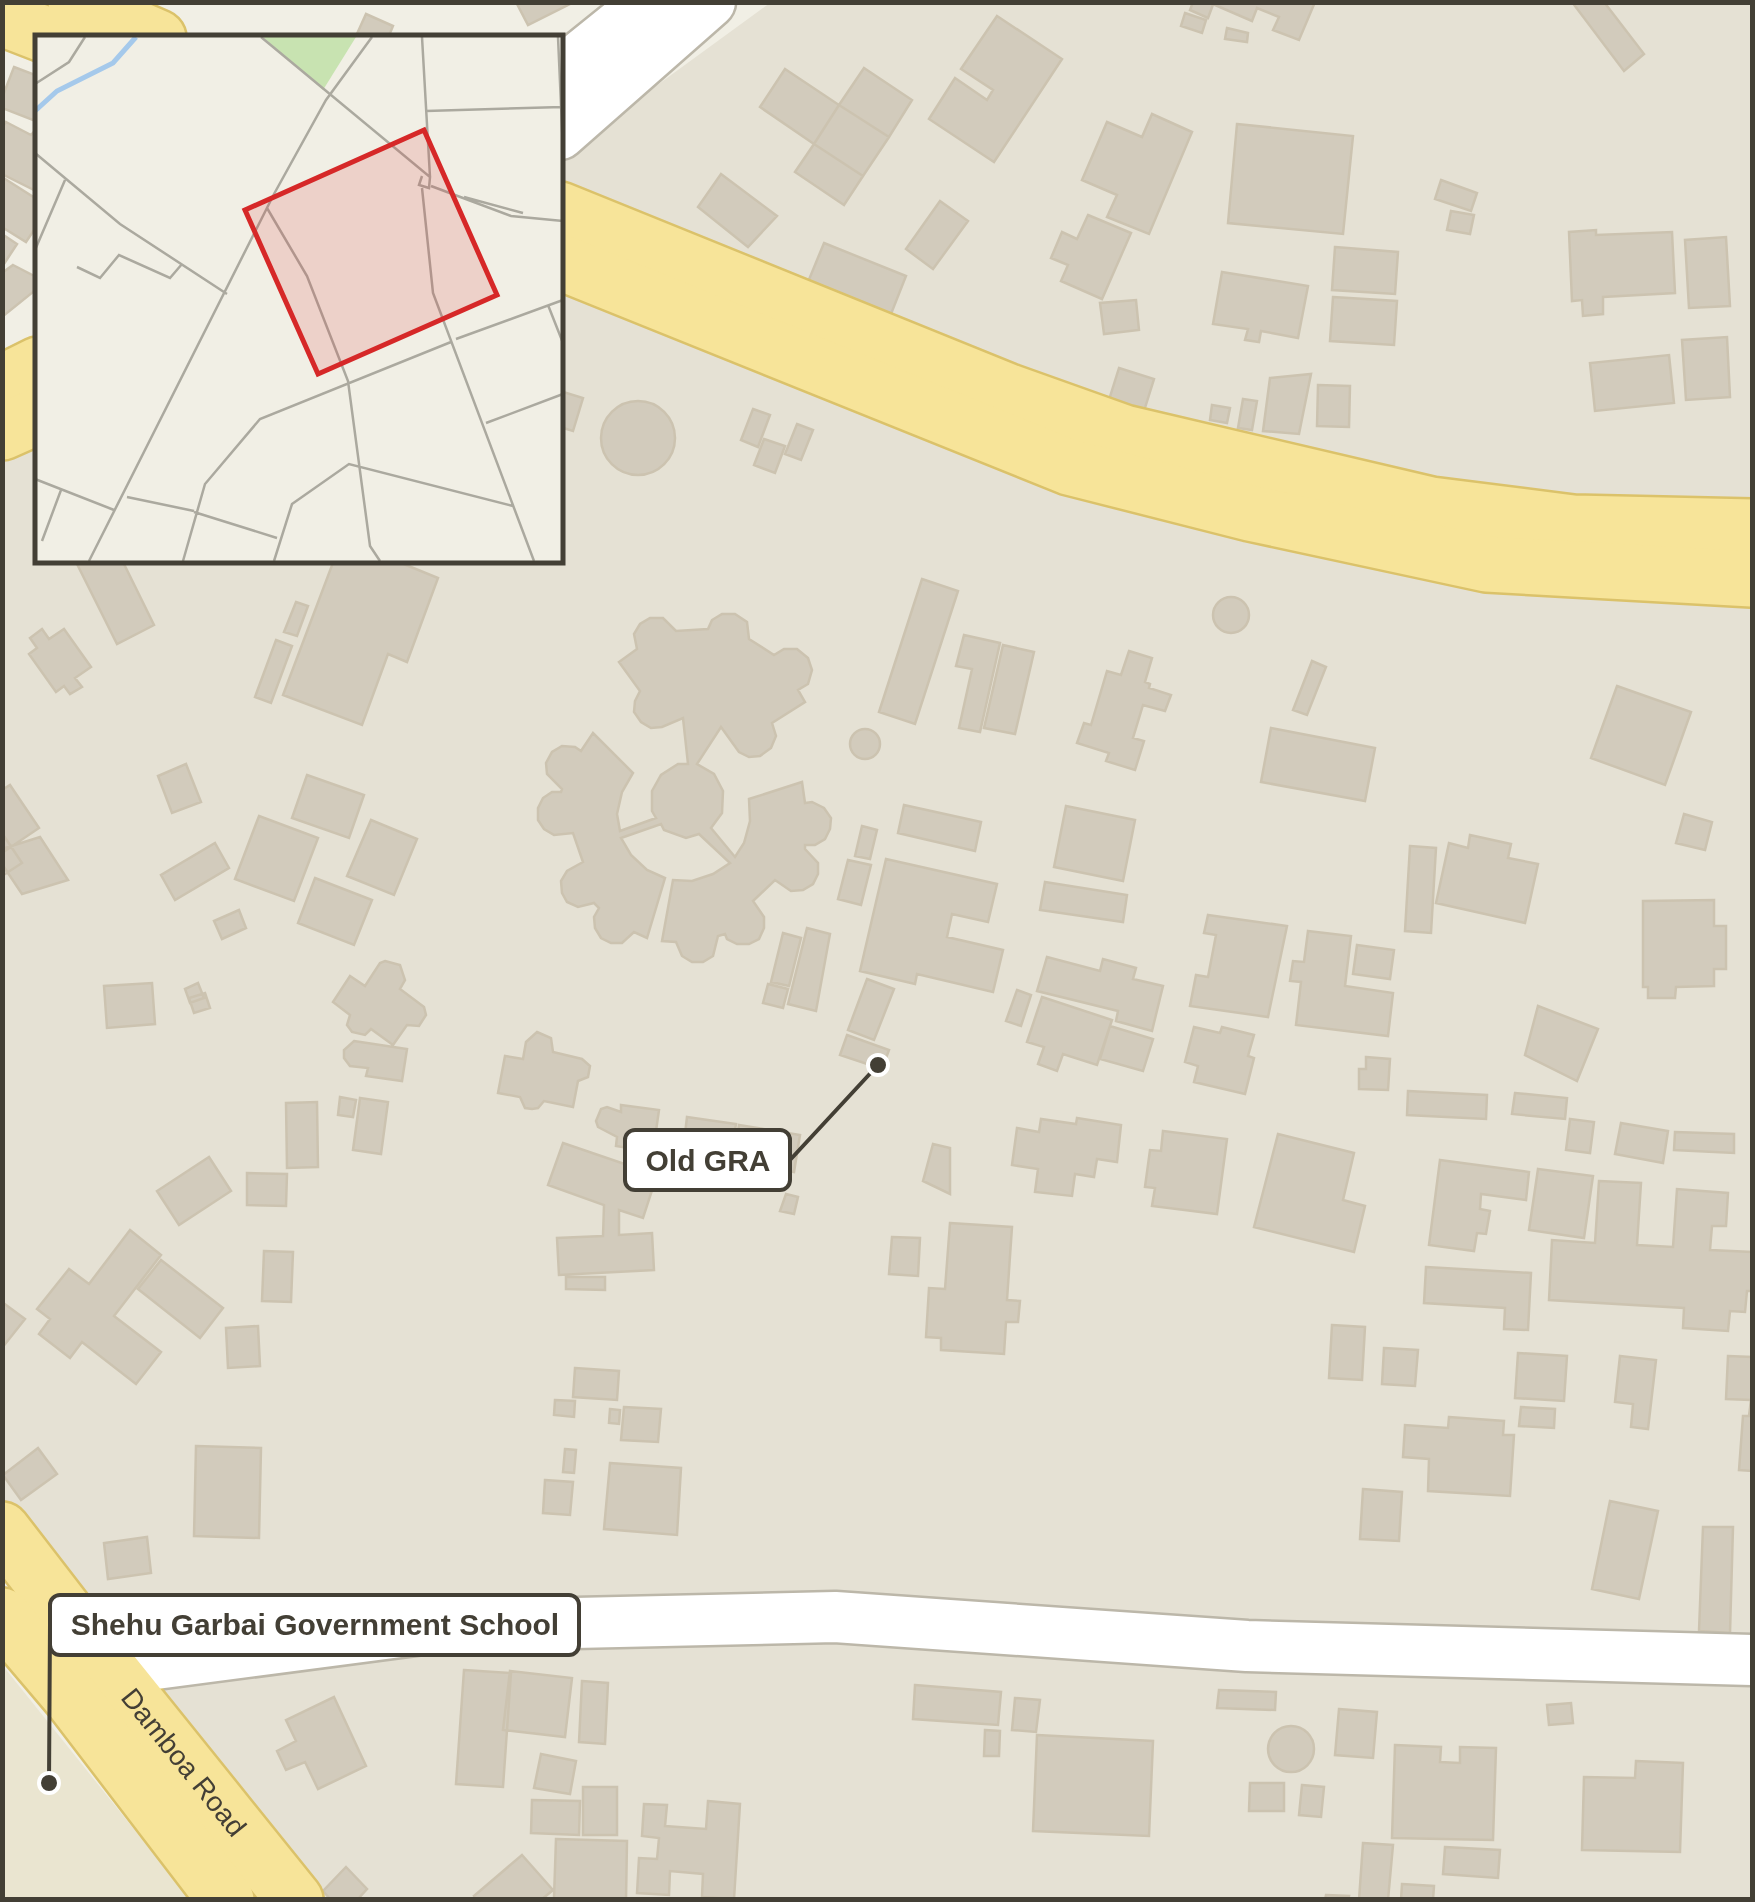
<svg xmlns="http://www.w3.org/2000/svg" width="1755" height="1902" viewBox="0 0 1755 1902" font-family="Arial,sans-serif">
<style>
.residential{fill:#e5e1d4}
.education{fill:#eae5d0}
.building{fill:#d2cbbc;stroke:#ccc3b0;stroke-width:2.5}
.lines{fill:none;stroke-linecap:round;stroke-linejoin:round}
.minor-casing{stroke:#bcb7a9;stroke-width:55}
.major-casing{stroke:#dbc26a;stroke-width:60}
.minor{stroke:#fff;stroke-width:50}
.major{stroke:#f7e499;stroke-width:55}
.labels{text-anchor:middle;stroke-width:8;stroke-linejoin:round;paint-order:stroke}
.street-label{font-size:28px;fill:#433f35;stroke:#fff}
.inset-river{fill:none;stroke:#a5c9eb;stroke-width:5}
.inset-road{fill:none;stroke:#aba99f;stroke-width:2.5}
.view{fill:#d62828;fill-opacity:0.15;stroke:#d62828;stroke-width:5}
.inset-edge{fill:none;stroke:#433f35;stroke-width:5}
.leader{fill:none;stroke:#433f35;stroke-width:4}
.callout-dot{fill:#433f35;stroke:#fff;stroke-width:4}
.callout{fill:#fff;stroke:#433f35;stroke-width:4}
.callout-label{font-size:30px;text-anchor:middle;font-weight:bold;fill:#433f35}
</style>
<rect width="100%" height="100%" fill="#f1efe5"/>
<path class="residential" d="M770 3H1752V1899H262L3 1570 2 407 37 391 38 560H560V156Z"/>
<path class="education" d="M3 1666 190 1899H3Z"/>
<path class="building" d="M516 2H572V3L528 25Z
M1193 2H1214L1208 18 1190 10Z
M1216 2H1315L1299 40 1273 30 1279 17 1257 8 1252 21 1215 5Z
M1572 2H1604L1644 54 1624 71Z
M1185 13 1206 20 1202 33 1181 26Z
M366 14 393 26 388 38 356 36Z
M997 16 1062 59 994 162 929 119 955 78 987 100 993 90 961 69Z
M1227 28 1248 33 1247 42 1225 39Z
M14 67 38 76V122L2 108V98Z
M864 68 912 100 889 137 839 105Z
M785 69 839 105 814 144 760 107Z
M839 105 889 137 863 176 814 144Z
M1152 114 1192 132 1149 234 1107 217 1117 195 1082 180 1107 122 1142 137Z
M6 122 31 135 38 127V192L2 174V128Z
M1237 124 1353 136 1343 234 1228 223Z
M814 144 863 176 844 205 795 172Z
M721 174 777 216 748 247 698 207Z
M2 177 38 200V224L26 242 2 227Z
M1441 180 1477 193 1471 211 1435 199Z
M940 201 968 221 933 269 906 249Z
M1451 211 1474 215 1470 234 1447 230Z
M1088 215 1131 233 1102 299 1061 281 1068 265 1051 258 1062 232 1077 239Z
M1596 230V235L1672 232 1675 293 1603 297V314L1583 316 1582 300 1572 301 1569 232Z
M2 234 17 244 2 267Z
M1726 237 1730 306 1689 308 1685 240Z
M824 243 906 276 891 314 808 282Z
M1335 247 1398 252 1395 294 1332 290Z
M13 265 38 278V288L2 317V273Z
M1222 272 1308 286 1298 338 1261 331 1259 342 1245 340 1248 329 1213 324Z
M1333 297 1397 301 1394 345 1330 341Z
M1136 300 1139 330 1104 334 1100 303Z
M1727 337 1730 397 1686 400 1682 340Z
M1669 355 1674 403 1595 411 1590 363Z
M1119 368 1154 379 1144 411 1109 400Z
M1311 374 1299 434 1263 431 1270 378Z
M1318 385 1350 386 1349 427 1317 426Z
M560 391 583 398 573 431 560 427Z
M1243 399 1257 401 1252 430 1238 428Z
M601 438a37 37 0 1 1 74 0a37 37 0 1 1-74 0Z
M1212 405 1230 408 1227 423 1210 420Z
M753 409 770 415 758 447 741 440Z
M797 424 813 430 801 460 785 454Z
M764 439 785 446 775 473 754 465Z
M75 560H122L154 625 117 644Z
M334 560H394L438 578 407 662 388 654 362 725 283 695Z
M922 579 958 591 915 724 879 712Z
M1213 615a18 18 0 1 1 36 0a18 18 0 1 1-36 0Z
M296 602 308 606 297 636 284 632Z
M722 614H735L747 622 749 639 774 655 784 649H797L808 658 812 670 808 684 798 690 805 702 772 723 776 736 771 748 760 756 749 757 739 752 721 727 697 764 714 774 723 791 722 813 711 828 735 857 744 843 750 821 749 799 802 782 805 803 812 802 824 808 831 818 830 829 825 839 815 845H805V849L818 863V874L813 884 803 890 791 891 775 880 753 901 764 917V928L759 939 749 944H737L727 939 725 934 718 936 713 956 703 962H692L682 956 676 942 662 941 673 880 692 881 713 874 730 863 699 834 686 838 664 830 661 824 621 838 631 855 647 870 665 878 647 938 634 932 622 943H611L601 938 595 928 594 917 599 908 594 903 578 907 567 902 562 893 561 881 567 871 583 862 573 833 554 835 544 829 538 820V808L543 798 552 792H561L562 789 547 774 546 763 552 752 562 746 575 747 581 751 593 733 633 773 622 792 617 814 620 831 656 818 652 811V791L661 775 678 764H688L683 718 662 727 651 728 641 722 634 712 635 701 640 691 619 662 637 649 634 634 640 624 650 618H663L676 631 708 629 712 620Z
M42 629 49 639 64 629 91 667 75 678 82 687 70 694 64 686 56 692 29 654 37 648 30 638Z
M964 635 1000 643 980 732 959 728 972 669 956 666Z
M276 640 292 646 271 703 255 697Z
M1003 645 1034 652 1015 734 984 728Z
M1129 651 1152 658 1145 682 1150 684 1149 688 1171 695 1165 711 1143 705 1133 738 1144 741 1135 770 1106 761 1109 753 1077 743 1084 723 1091 725 1107 671 1121 675Z
M1312 661 1326 667 1307 715 1293 710Z
M1617 686 1691 712 1665 785 1591 758Z
M1271 728 1375 748 1365 801 1261 782Z
M850 744a15 15 0 1 1 30 0a15 15 0 1 1-30 0Z
M186 764 201 802 172 813 158 776Z
M307 775 364 795 349 838 292 818Z
M10 785 39 828 2 853V790Z
M904 805 981 822 975 851 898 833Z
M1066 806 1135 820 1123 881 1054 867Z
M1684 814 1712 822 1705 850 1676 843Z
M259 816 318 838 294 901 235 879Z
M371 820 417 839 394 895 347 876Z
M862 826 877 830 870 859 855 856Z
M2 833 22 863 2 876Z
M1470 835 1511 844 1508 858 1538 864 1525 923 1436 903 1449 843 1468 848Z
M40 837 68 880 22 894 2 864V849Z
M215 843 229 868 175 900 161 875Z
M1410 846 1436 848 1431 933 1405 931Z
M886 859 997 884 988 922 952 914 947 937 1003 950 993 992 917 974 915 984 860 971Z
M848 860 871 865 861 905 838 899Z
M315 878 372 900 354 945 298 923Z
M1045 882 1127 895 1123 922 1040 910Z
M1714 900V926H1726V969H1714V986L1676 987 1675 998H1648V987H1643V901Z
M239 910 246 928 222 939 214 921Z
M1208 915 1287 926 1268 1017 1190 1006 1196 975 1208 977 1216 935 1204 933Z
M807 928 830 934 816 1011 788 1004Z
M1308 931 1351 936 1345 986 1393 993 1388 1036 1296 1025 1301 982 1290 981 1293 961 1304 962Z
M783 933 801 938 789 986 771 982Z
M1357 945 1394 950 1390 979 1353 974Z
M1047 957 1100 971 1103 959 1136 968 1133 979 1163 986 1152 1031 1116 1021 1118 1011 1037 991Z
M385 961 400 965 405 980 400 989 424 1007 426 1015 419 1026 407 1025 393 1045 371 1029 365 1035 352 1032 347 1025 350 1015 333 1002 350 976 365 986 380 963Z
M867 979 894 989 874 1040 848 1030Z
M152 983 155 1024 107 1028 104 986Z
M198 983 204 998 190 1003 185 989Z
M768 984 788 989 783 1008 763 1003Z
M1017 990 1031 995 1021 1026 1006 1021Z
M205 993 210 1008 194 1013 189 998Z
M1042 997 1112 1020 1097 1065 1063 1054 1057 1071 1038 1064 1044 1047 1027 1042Z
M1538 1006 1598 1029 1577 1081 1525 1055Z
M1110 1026 1153 1039 1143 1071 1100 1059Z
M1194 1027 1220 1033 1222 1027 1254 1035 1248 1056 1254 1058 1245 1094 1194 1082 1198 1066 1185 1062Z
M537 1032 551 1038 553 1052 582 1059 590 1066 588 1077 578 1081 573 1107 544 1101 538 1108 532 1109 525 1108 520 1097 498 1093 505 1056 523 1059 526 1042Z
M847 1035 889 1050 882 1069 840 1055Z
M354 1041 407 1049 402 1081 366 1076 368 1068 350 1066 344 1058V1050Z
M1366 1057 1390 1059 1388 1090 1359 1089V1069H1366Z
M1408 1091 1487 1095 1486 1119 1407 1115Z
M1515 1093 1567 1098 1565 1119 1512 1114Z
M340 1097 356 1100 353 1117 338 1115Z
M360 1098 388 1102 381 1154 353 1150Z
M317 1102 318 1167 287 1168 286 1103Z
M621 1105 659 1110 653 1152 616 1146 617 1137 598 1127 596 1121 601 1109 607 1107 621 1112Z
M687 1117 736 1124 730 1159 683 1151Z
M1077 1118 1121 1125 1117 1162 1097 1159 1094 1177 1075 1174 1072 1196 1035 1192 1038 1169 1012 1165 1017 1128 1039 1132 1041 1119 1076 1124Z
M1570 1119 1594 1122 1590 1153 1566 1150Z
M1621 1123 1668 1131 1663 1163 1615 1154Z
M739 1125 800 1135 794 1172 733 1162Z
M1163 1131 1227 1139 1217 1214 1152 1206 1155 1188 1145 1187 1150 1150 1161 1151Z
M1675 1132 1734 1134V1153L1674 1150Z
M1278 1134 1354 1153 1343 1200 1365 1206 1354 1252 1254 1227Z
M563 1143 657 1175 643 1218 619 1210V1235L652 1233 654 1270 559 1275 557 1238 603 1236 604 1205 548 1185Z
M933 1144 950 1148V1194L923 1181Z
M209 1157 231 1191 179 1225 157 1191Z
M1440 1160 1529 1172 1526 1200 1481 1194 1480 1209 1490 1211 1486 1234 1477 1233 1474 1251 1429 1245Z
M1538 1169 1593 1176 1584 1238 1529 1230Z
M247 1173 287 1174 286 1206 247 1205Z
M1599 1181 1641 1183 1637 1245 1673 1247 1677 1189 1728 1193 1726 1226H1712L1710 1250 1752 1252V1291H1747L1745 1312 1730 1311 1728 1331 1683 1328 1684 1308 1549 1300 1552 1240 1595 1243Z
M786 1194 798 1197 794 1214 780 1211Z
M950 1223 1012 1227 1007 1300 1020 1301 1018 1322H1006L1004 1354 941 1350V1338L926 1337 929 1288 945 1289Z
M130 1230 161 1255 114 1316 161 1352 136 1384 82 1342 70 1358 39 1334 50 1319 37 1309 69 1269 89 1284Z
M892 1237 920 1238 918 1276 889 1274Z
M264 1251 293 1252 291 1302 262 1301Z
M161 1260 223 1308 200 1338 138 1289Z
M1426 1267 1531 1273 1528 1330 1504 1329 1505 1308 1424 1303Z
M566 1277H605V1290L566 1289Z
M2 1302 25 1319 2 1348Z
M1332 1325 1365 1327 1362 1380 1329 1378Z
M258 1326 260 1366 228 1368 226 1328Z
M1384 1348 1418 1350 1415 1386 1382 1384Z
M1518 1353 1567 1356 1564 1401 1515 1398Z
M1620 1356 1656 1360 1648 1429 1631 1427 1633 1404 1615 1402Z
M1728 1356 1752 1357V1471L1739 1470 1743 1416H1749L1751 1400 1726 1399Z
M575 1368 619 1371 617 1400 573 1397Z
M555 1400 575 1401 574 1417 554 1415Z
M624 1407 661 1409 658 1442 621 1440Z
M1521 1407 1555 1409 1554 1428 1519 1426Z
M610 1409 620 1410 619 1424 609 1423Z
M1449 1417 1504 1421 1503 1435H1514L1510 1496 1428 1491 1429 1459 1403 1457 1405 1425 1448 1428Z
M196 1446 261 1448 259 1538 194 1536Z
M38 1448 57 1474 21 1500 3 1475Z
M565 1449 576 1450 574 1473 563 1472Z
M610 1463 681 1468 677 1535 604 1529Z
M545 1480 573 1482 570 1515 543 1513Z
M1363 1489 1402 1492 1399 1541 1360 1539Z
M1610 1501 1658 1511 1639 1599 1592 1589Z
M1703 1527H1733L1730 1633 1699 1631Z
M147 1537 151 1573 108 1579 104 1543Z
M464 1670 511 1673 503 1787 456 1784Z
M510 1671 572 1678 565 1737 503 1730Z
M582 1681 608 1683 605 1744 579 1742Z
M915 1685 1001 1692 998 1725 913 1719Z
M1219 1690 1276 1692 1275 1710 1217 1708Z
M334 1697 366 1766 318 1789 305 1762 286 1770 277 1751 296 1741 286 1720Z
M1015 1698 1040 1700 1036 1732 1012 1730Z
M1571 1703 1573 1723 1549 1725 1547 1705Z
M1339 1709 1377 1712 1373 1758 1335 1755Z
M1268 1749a23 23 0 1 1 46 0a23 23 0 1 1-46 0Z
M985 1730 1000 1731 999 1756H984Z
M1037 1735 1153 1741 1149 1836 1033 1831Z
M1395 1745 1441 1747 1440 1762 1460 1763V1747L1496 1748 1493 1840 1392 1838Z
M541 1754 576 1761 570 1794 534 1788Z
M1636 1761 1683 1763 1680 1852 1582 1850 1584 1777 1635 1778Z
M1250 1783H1284V1811H1249Z
M1302 1785 1324 1787 1321 1817 1299 1815Z
M583 1787H617V1835H583Z
M532 1800 580 1801 579 1835 531 1833Z
M708 1801 740 1804 734 1899 702 1897 703 1874 670 1871 669 1895 637 1893 639 1858 657 1859 659 1838 642 1836 644 1804 667 1805 665 1826 706 1829Z
M556 1839 627 1841 626 1900 554 1898Z
M1363 1843 1393 1845 1388 1900H1359Z
M1445 1847 1500 1850 1498 1878 1443 1874Z
M522 1855 553 1890 541 1900H477L474 1896Z
M346 1867 367 1889 357 1900H331L323 1891Z
M1402 1884 1434 1886 1433 1900H1401Z
M1326 1895 1349 1896 1348 1900H1325Z"/>
<g class="lines">
<g class="minor-casing">
<path id="minor" d="M560 73 648 2
M560 134 710 2
M79 1691 110 1670 446 1626 835 1617 1247 1646 1752 1660"/>
</g>
<g class="major-casing">
<g id="major">
<path d="M76 2 158 38"/>
<path d="M2 18 54 38"/>
<path d="M560 210 1009 392 1124 433 1431 505 1573 523 1752 527"/>
<path d="M560 262 1069 467 1250 513 1487 564 1752 579"/>
<path d="M2 383 38 365"/>
<path d="M2 432 38 416"/>
<path id="s1" d="M2 1530 110 1670 295 1900"/>
<path d="M2 1616 70 1696 226 1900"/>
</g>
</g>
<use href="#minor" class="minor"/>
<use href="#major" class="major"/>
</g>
<g class="labels">
<g class="street-label">
<text dy="10" stroke="none"><textPath href="#s1" startOffset="295">Damboa Road</textPath></text>
</g>
</g>
<g transform="translate(35 35)">
<rect width="528" height="528" fill="#f1efe5"/>
<path d="M228 2H321L288 55Z" fill="#c8e3b1"/>
<path class="inset-river" d="M0 76 22 56 78 28 101 2"/>
<path class="inset-road" d="M226 2 395 142 394 153 384 150 387 141M387 2 395 142M523 2 528 115M0 49 34 27 50 2M391 76 527 72M0 118 85 189 192 259M396 151 476 181 528 186M387 153 398 258 499 526M429 162 488 178M232 173 272 241 313 346 335 511 345 526M0 215 30 145M42 232 65 243 84 220 135 243 147 229M513 270 528 308M421 304 528 265M451 388 528 359M0 444 79 475M92 462 159 476M159 477 242 503M7 506 26 455M54 526 239 159 291 65 337 2M148 526 170 449 225 384 416 307M239 526 257 469 314 429 478 471"/>
<path class="view" d="M389 95 462 260 283 339 210 175Z"/>
<rect width="528" height="528" class="inset-edge"/>
</g>
<path class="leader" d="M878 1065L790 1160M49 1783L50 1625"/>
<g class="callout-dot">
<circle cx="878" cy="1065" r="10"/>
<circle cx="49" cy="1783" r="10"/>
</g>
<g class="callout">
<rect x="625" y="1130" width="165" height="60" rx="10"/>
<rect x="50" y="1595" width="529" height="60" rx="10"/>
</g>
<g class="callout-label">
<text x="708" y="1171">Old GRA</text>
<text x="315" y="1635">Shehu Garbai Government School</text>
</g>
<rect width="1755" height="1902" fill="none" stroke="#433f35" stroke-width="10"/>
</svg>
